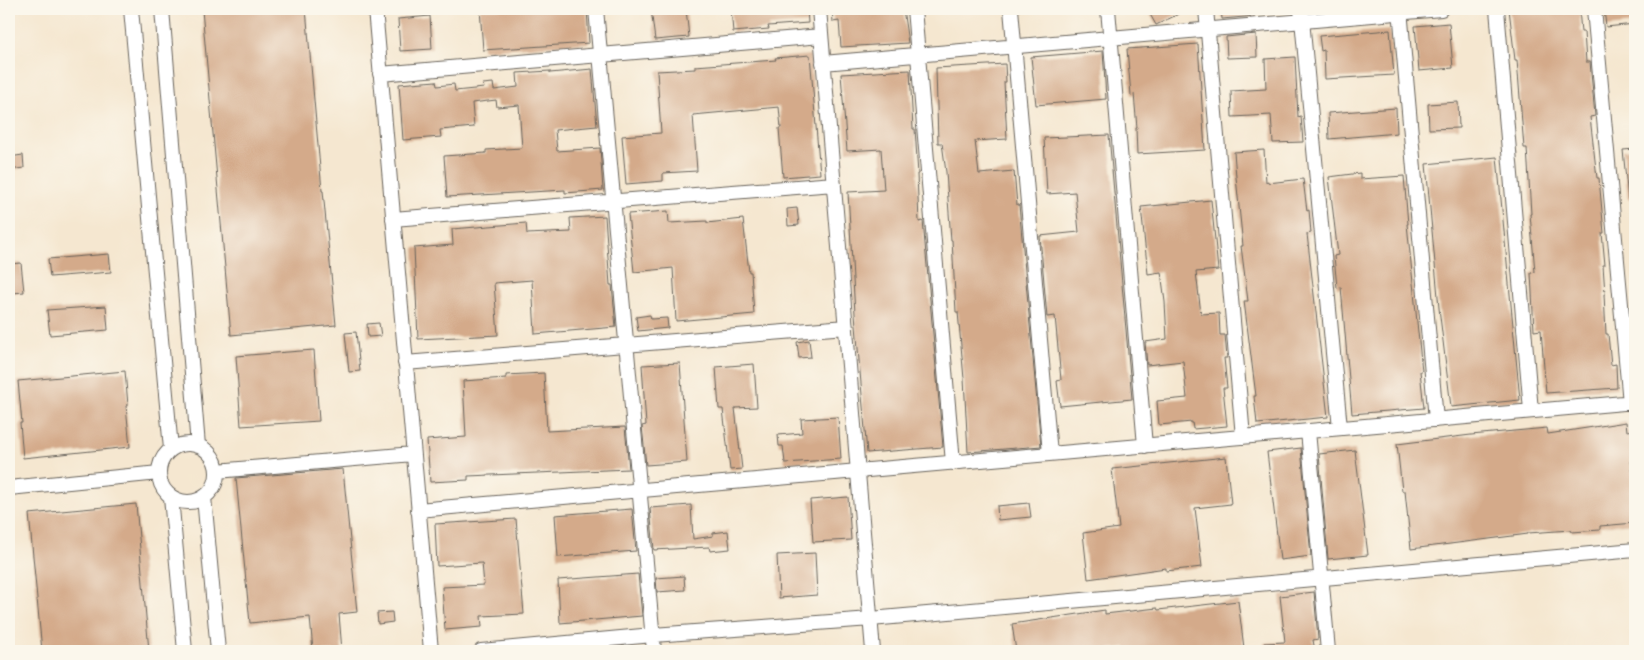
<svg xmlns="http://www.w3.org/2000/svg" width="1644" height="660" viewBox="0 0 1644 660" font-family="'Shantell Sans',sans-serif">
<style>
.building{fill:#d4aa8a}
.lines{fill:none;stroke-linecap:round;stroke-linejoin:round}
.minor-casing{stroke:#68635b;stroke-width:16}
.minor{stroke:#fff;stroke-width:14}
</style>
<rect width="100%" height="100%" fill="#fbf7ec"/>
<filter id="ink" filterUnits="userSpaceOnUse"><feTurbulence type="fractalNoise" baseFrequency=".02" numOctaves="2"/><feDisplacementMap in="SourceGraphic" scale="10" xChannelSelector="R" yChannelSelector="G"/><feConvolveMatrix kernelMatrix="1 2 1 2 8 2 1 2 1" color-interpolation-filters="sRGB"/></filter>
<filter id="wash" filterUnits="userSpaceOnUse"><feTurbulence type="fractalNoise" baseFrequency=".0096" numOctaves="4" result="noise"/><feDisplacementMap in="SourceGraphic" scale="20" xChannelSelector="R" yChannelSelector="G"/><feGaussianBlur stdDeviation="1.12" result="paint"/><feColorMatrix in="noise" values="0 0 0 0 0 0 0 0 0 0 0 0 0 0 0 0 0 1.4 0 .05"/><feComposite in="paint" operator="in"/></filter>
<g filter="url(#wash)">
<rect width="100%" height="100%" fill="#f5e7d0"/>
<g id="blocks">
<path class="building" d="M220 9H306L322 191H323L336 325 231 335 202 10Z
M480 9H587L589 43 483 50Z
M651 9H686L689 37 655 40Z
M731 9H807L808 23 768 26 769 29 733 32Z
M832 9H903L908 43 841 47 839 21 833 22Z
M1147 9H1189L1156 25Z
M1221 9H1255V16L1222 19Z
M1509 9H1579L1581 32H1584L1586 62H1590L1595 116 1590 117 1597 178H1599L1604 233H1602L1605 265H1603L1605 294H1604L1606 334H1608L1611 365 1616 364 1617 388 1546 393 1541 330 1534 331 1531 273 1535 272 1530 214H1531L1527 148H1524L1517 60H1515Z
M1604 9H1635V24L1606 27Z
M430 16 432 49 400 51 398 19Z
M1449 23 1453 68 1419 71 1415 26Z
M1390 30 1394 75 1325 79 1324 50 1321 51 1319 36Z
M1256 34 1257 57 1227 58 1226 37Z
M1198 44 1205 150 1137 154 1136 128H1137L1134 94 1131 95 1127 49Z
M1103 51 1106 99 1036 105 1031 57Z
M810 55 820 174 783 177 779 128H781L779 107 693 115 697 171 663 173V181L626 184 622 136 661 133 657 71 695 69V66L776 60 775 58Z
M1295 57 1298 117 1301 116 1303 142 1273 143 1271 115 1232 117 1231 91 1266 89 1265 59Z
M1005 64 1006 82H1004L1007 139 975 141 979 174 1014 171 1017 205H1019L1041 446 968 452 964 379 958 312H956L952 240H951L946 172 942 143H938L936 68Z
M592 69 597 126 555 130 557 151 600 148 603 190 565 193V190L447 197 444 156 486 153V150L522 148 519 105 497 107 496 100 472 103 474 127 440 130 441 137 403 140 399 84 436 81 437 86 454 84 455 91 484 88 483 84 493 83 494 90 518 87 517 73 550 71V73Z
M910 70 913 129H915L918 174H917L919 222 923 221 943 447 867 453 855 314 848 192 884 190 881 149 847 151 841 74Z
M1458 102 1459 128 1429 129 1428 104Z
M1396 108 1397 133 1329 139 1328 113Z
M1109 135 1132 399 1060 406 1057 381 1061 380 1055 316 1047 317 1040 236 1079 232 1075 192 1047 194 1044 138Z
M1635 149V199H1628L1623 150Z
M1264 150 1266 182 1268 181V183L1303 179 1307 211 1309 210 1311 233 1307 234 1328 417 1257 424 1254 396H1256L1244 301H1248L1241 246H1243L1236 177 1234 152Z
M23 155 24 168 9 170V157Z
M1497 157 1520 400 1451 407 1439 308 1426 164Z
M1360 173V179L1404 176 1408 224H1407L1422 371H1420L1424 408 1352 414 1341 287 1337 288 1334 256 1338 255 1329 177Z
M1211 200 1218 270 1196 272 1201 314 1219 313 1220 335H1225L1227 358H1224L1227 388H1223L1227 426 1193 429 1192 422 1159 425 1157 401 1187 398 1183 361 1147 365 1145 342 1167 339 1165 302 1161 272 1148 274 1141 207Z
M797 208 799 225 788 226 787 209Z
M668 211 669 223 707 221V223L743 219 749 272H751L754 314 676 321 673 268 634 272 628 214Z
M605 216 610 285H612L616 327 535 334 532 280 494 283 498 335 418 339 414 248 453 245 452 229 526 223 527 234 571 232 570 218Z
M109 254 111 272 50 277 48 259Z
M21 263 24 292 12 293 9 264Z
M106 306 108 330 50 335 47 310Z
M650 315 651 319 667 318 668 328 638 331 636 317Z
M379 323 381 336 368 337 367 324Z
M356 332 360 371 349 372 345 333Z
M809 340 811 357 799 358 797 342Z
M314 350 319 421 241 426 236 356Z
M680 363 687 462 646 465 642 426 646 425 642 365Z
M754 364 757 407 735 408 742 469 730 470 723 409H719L716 367Z
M125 371 128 405 126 406 130 447 23 458 20 423H22L18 381Z
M544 373 547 431 625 427 629 469 468 476V480L430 482 427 440 466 437 463 381 506 378V375Z
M838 417 841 459 785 463 783 446H779L778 435 802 433 801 419Z
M1626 422 1627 431 1635 430V460L1631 461 1634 483H1635V523L1600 526V530L1572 532 1571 530 1528 533V534L1411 549 1405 491H1402L1397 444 1471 435 1547 428 1548 434Z
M1301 448 1311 556 1280 560 1267 452Z
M1355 450 1368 555 1328 559 1319 454Z
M1226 457 1231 504 1195 508 1202 567 1166 571V568L1088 579 1083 533 1119 528 1112 469Z
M343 469 357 612 339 614 342 651H313L310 617 250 623 236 478Z
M848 497 851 540 813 542 810 500Z
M1029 503 1031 517 998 520 997 506Z
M136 504 149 651H42L29 514Z
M691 505 693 539 713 536V533L728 531 730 549 710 551 709 547 654 550 650 508Z
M632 509 636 551 558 557 555 515Z
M516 519 524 614 481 616 482 627 445 630 442 587 484 585 482 563 437 566 435 524Z
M815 553 817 595 779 598 777 555Z
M638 574 642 616 560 623 558 580Z
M684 576 685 590 657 592 656 578Z
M1314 592 1318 639 1313 640 1315 651H1264V643L1285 642 1280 596Z
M1238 601 1244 648 1212 651H1127L1126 647 1092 651H1062L1061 648 1035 651H1016L1012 624 1105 610V614L1157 608 1158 610Z
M392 612 393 622 378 624 377 613Z"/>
</g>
</g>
<g filter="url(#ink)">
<use href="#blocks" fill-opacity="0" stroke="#68635b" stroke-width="1"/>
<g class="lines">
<g class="minor-casing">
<path id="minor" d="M131 9 171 449
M162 9 198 446
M375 9 431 651
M596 9 654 651
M819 9 873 651
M914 9 953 463
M1011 9 1050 454
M1108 9 1145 446
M1206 9 1243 437
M1301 9 1340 428
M1400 9 1436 420
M1497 9 1531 411
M1594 9 1630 403
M823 63 1441 9
M380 74 821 36
M393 219 834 184
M405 363 846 327
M1308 431 1328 651
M159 473a29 29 0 1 1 58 0a29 29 0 1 1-58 0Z
M217 471 413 454
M9 488 159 473
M171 497 185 651
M204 497 218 651
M418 510 1635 402
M481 651 653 635 871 619 1635 550"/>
</g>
<use href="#minor" class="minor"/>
</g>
</g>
<rect width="1644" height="660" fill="none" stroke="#fbf7ec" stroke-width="30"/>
</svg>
